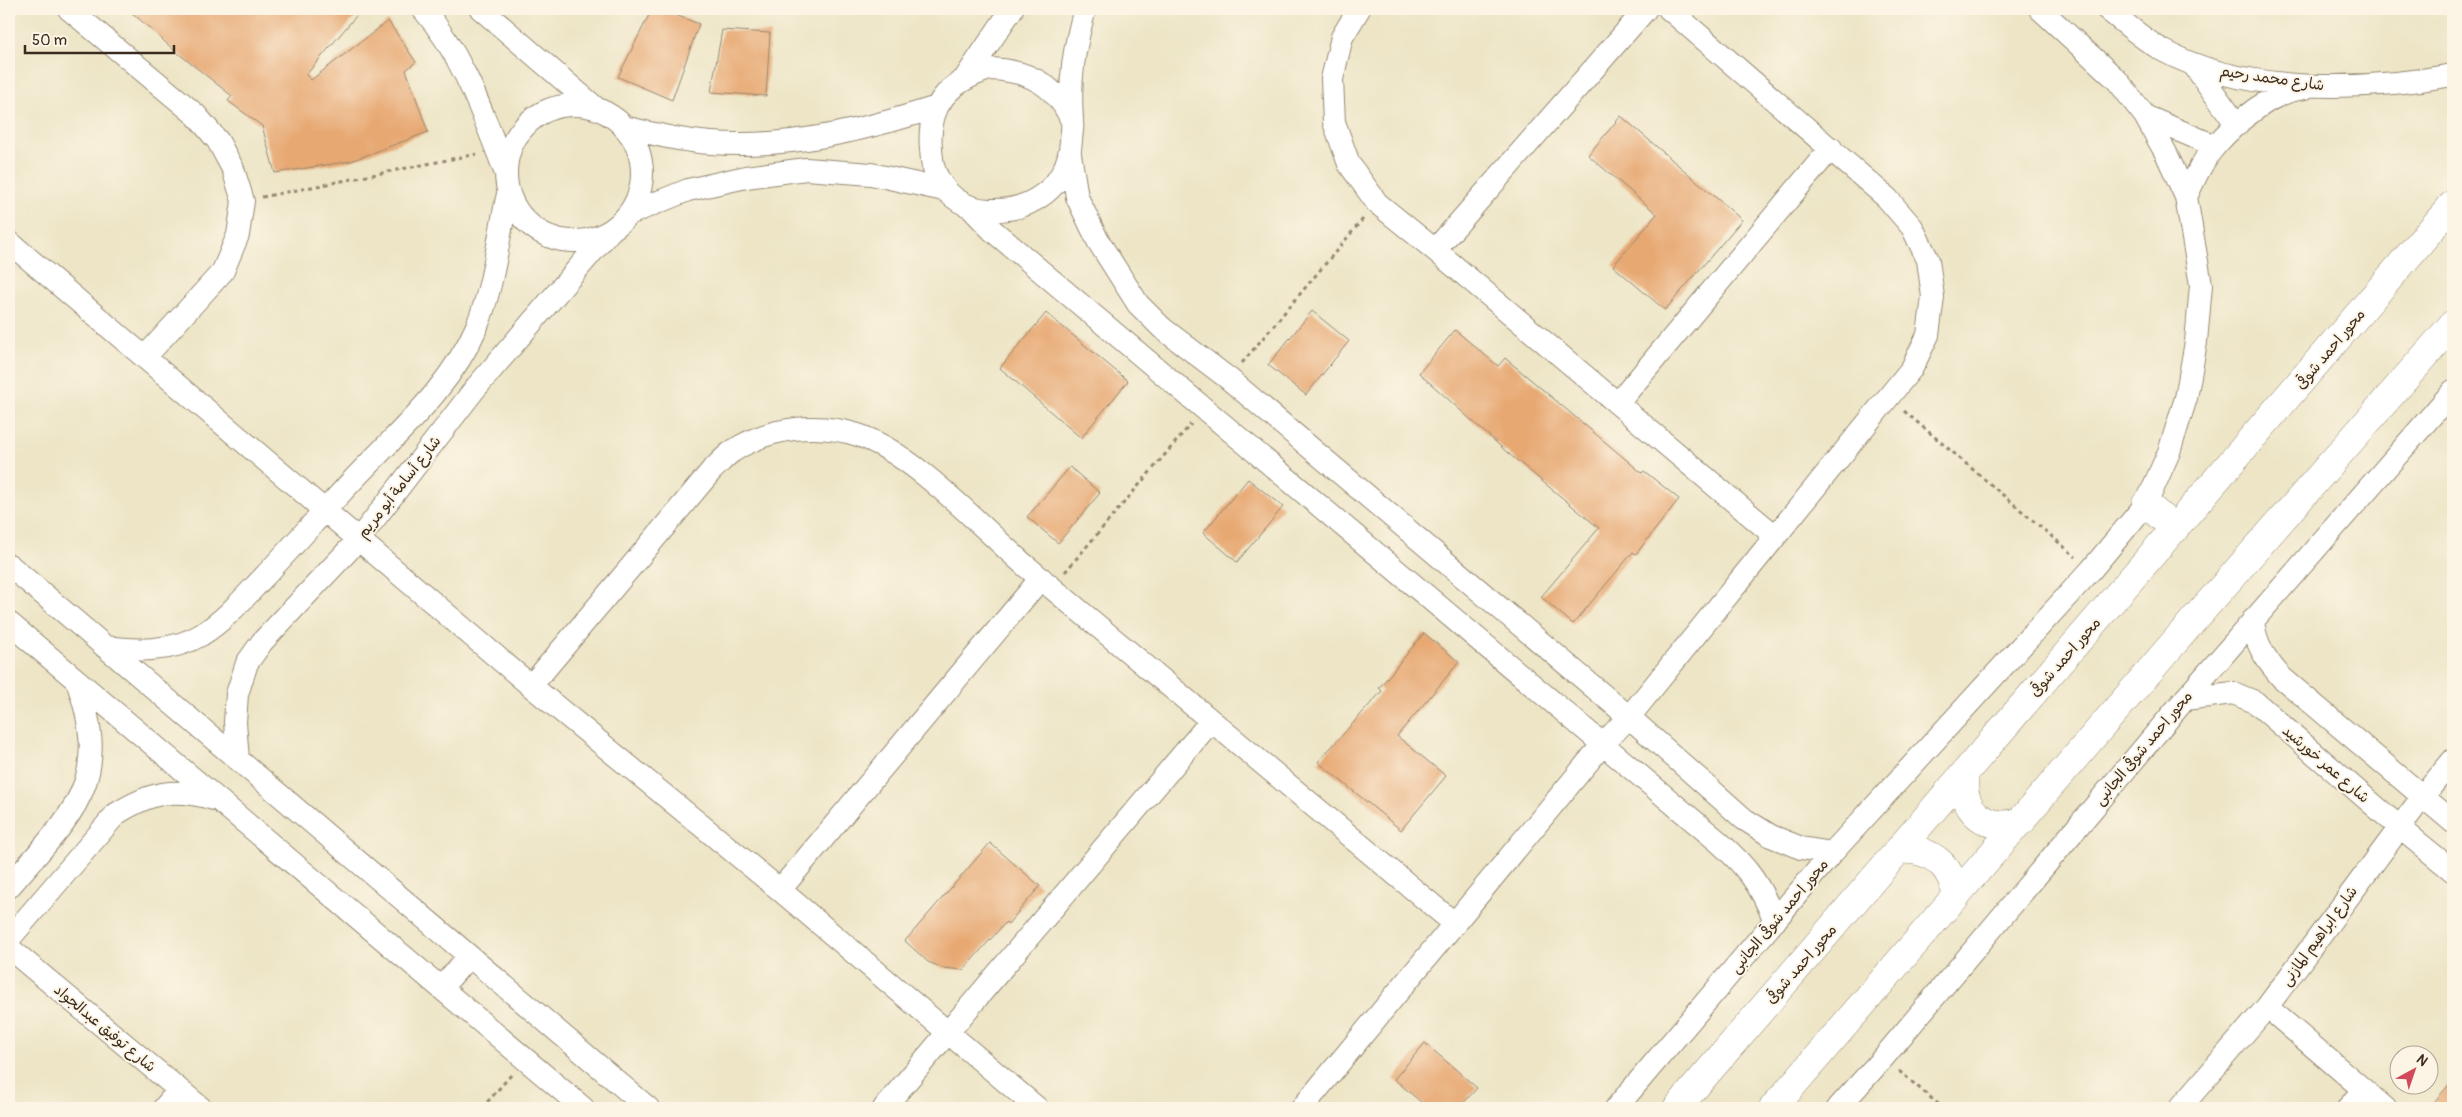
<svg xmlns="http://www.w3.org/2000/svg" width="2462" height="1117" viewBox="0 0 2462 1117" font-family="Pangolin,'Playpen Sans Arabic',sans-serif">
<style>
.building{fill:#e7a872}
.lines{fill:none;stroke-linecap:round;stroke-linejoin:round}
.minor-casing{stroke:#948872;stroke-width:24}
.major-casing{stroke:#948872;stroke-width:29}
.path{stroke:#948872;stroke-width:3;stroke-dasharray:4 4;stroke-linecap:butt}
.minor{stroke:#fff;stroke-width:22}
.major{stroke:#fff;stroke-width:28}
.labels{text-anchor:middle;stroke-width:4;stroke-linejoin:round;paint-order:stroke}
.street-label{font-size:15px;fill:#3b2a1e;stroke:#fcf5e5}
</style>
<rect width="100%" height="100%" fill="#fcf5e5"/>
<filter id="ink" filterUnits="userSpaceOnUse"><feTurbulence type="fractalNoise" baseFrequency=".02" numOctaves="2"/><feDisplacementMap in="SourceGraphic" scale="10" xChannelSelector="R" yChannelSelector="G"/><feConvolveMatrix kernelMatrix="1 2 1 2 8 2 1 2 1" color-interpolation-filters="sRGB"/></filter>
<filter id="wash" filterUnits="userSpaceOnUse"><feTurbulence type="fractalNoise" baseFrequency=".0096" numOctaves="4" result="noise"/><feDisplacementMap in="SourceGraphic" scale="20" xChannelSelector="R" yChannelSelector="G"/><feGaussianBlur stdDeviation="1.12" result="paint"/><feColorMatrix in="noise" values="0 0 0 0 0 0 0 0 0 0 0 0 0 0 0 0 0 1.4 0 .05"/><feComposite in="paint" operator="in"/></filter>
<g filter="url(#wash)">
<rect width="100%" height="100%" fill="#ede5c6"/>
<g id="blocks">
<path class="building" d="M128 9H362L306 75 311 80 388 21 416 62 406 70 428 132 351 161 275 173 262 126 228 101 232 96 174 50Z
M652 9H660L699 24 672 100 618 77Z
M722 30 770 33 766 96 711 92Z
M1621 116 1742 220 1665 310 1613 266 1657 214 1588 155Z
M1312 311 1349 341 1306 395 1268 365Z
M1046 313 1128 381 1081 438 1000 368Z
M1455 330 1498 366 1505 358 1642 473 1644 471 1679 499 1636 554 1633 552 1573 624 1541 597 1599 528 1509 454 1419 373Z
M1070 467 1100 493 1058 543 1027 517Z
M1248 479 1283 507 1237 562 1203 533Z
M1424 633 1459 662 1397 736 1446 776 1401 830 1318 762 1382 691 1379 688Z
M990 843 1040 886 1008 924 1006 922 963 970 943 968 928 962 905 941Z
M1425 1043 1477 1088 1459 1108H1428L1394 1079Z
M2453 1080V1108H2429Z"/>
</g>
</g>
<g filter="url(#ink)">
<use href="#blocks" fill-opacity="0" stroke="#948872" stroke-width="1"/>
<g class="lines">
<g class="minor-casing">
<path id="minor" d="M69 9 196 115 218 141 233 169 243 201 238 235 223 271 145 357
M423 9C463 55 483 115 505 171
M481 9 597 109
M1359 9 1342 37 1332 79 1334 122 1349 164 1377 203 1435 250 1775 536
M2107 9C2125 23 2142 39 2162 50 2245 95 2363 91 2453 75
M2193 64 2237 125
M989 69C1026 70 1055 83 1071 119 1074 124 1071 135 1071 141 1068 186 1032 212 989 210 967 209 948 198 938 178 932 169 932 159 931 149 927 104 949 82 989 69Z
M966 77 1012 9
M506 173a68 68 0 1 1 136 0a68 68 0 1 1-136 0Z
M2145 116 2215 146
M1072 119C1069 78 1074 48 1085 9
M624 127C653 134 682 141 711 143 788 149 864 130 937 107
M1070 154 1077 197 1098 241 1138 304 1162 328 1229 379 1629 717 1744 819 1771 836 1801 848 1832 853
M2186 197C2194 180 2202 161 2215 146 2236 122 2272 91 2305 88
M972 209 992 230 1720 843C1749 869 1760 885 1775 921
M629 214 688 190 746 177 806 169 871 174 944 190
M9 242 531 686 780 890 1037 1108
M1435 250 1646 9
M1618 403 1831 148
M9 565 648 1108
M2253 620C2255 644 2266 660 2281 677L2453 822
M9 623 583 1108
M105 647C138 651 172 652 201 635 225 620 243 599 262 579 292 547 322 513 352 481 397 433 450 389 477 326 494 285 498 237 508 194
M531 686 712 470C719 464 725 456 733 451 769 427 818 422 858 435 915 454 980 527 1027 567 1169 686 1312 805 1455 924
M2185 699 2233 693 2255 702 2399 827 2453 871
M238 760 235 722 237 694 247 663 262 642 359 539 474 390 610 231
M9 887C71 814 114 784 77 681
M780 890 1041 578
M9 939 116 814C151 792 174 787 214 799
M9 948 201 1108
M441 988 469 956
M2267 1007 2385 1108
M164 1108 179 1090
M884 1108 1211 721
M1302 1108 1603 744 1629 717 1912 368 1928 335 1933 297 1928 260 1912 227 1887 198 1669 9
M1616 1108 1832 853 2091 570 2146 504 2169 452 2186 398 2196 342 2201 285 2186 197 2167 155 2145 116 2117 80 2040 9
M1838 1108 1883 1058 2185 699 2453 391
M2180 1108 2267 1007 2423 796 2453 760
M2348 1108 2363 1090"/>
</g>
<g class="major-casing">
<path id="major" d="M2146 504 2175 529
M1965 774C1959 811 1987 833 2022 821
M1899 850C1930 847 1953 866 1956 897
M1677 1108 2453 204
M1773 1108 2178 638 2453 324"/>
</g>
<path class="path" d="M262 197 477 154
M1242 363 1363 219
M1904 411 2076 557
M1065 572 1191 424
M1899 1071 1943 1108
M482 1108 511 1075"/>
<use href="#minor" class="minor"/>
<use href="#major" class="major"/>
</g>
</g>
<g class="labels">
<g class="street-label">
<text transform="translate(2272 78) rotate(8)" y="5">شارع محمد رحيم</text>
<text transform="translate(2330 349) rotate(-50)" y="5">محور احمد شوقى</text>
<text transform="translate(399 487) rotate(-52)" y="5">شارع أسامة أبو مريم</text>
<text transform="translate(2065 657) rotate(-49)" y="5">محور احمد شوقى</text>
<text transform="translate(2143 748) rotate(-50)" y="5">محور احمد شوقى الجانبى</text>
<text transform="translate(2326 764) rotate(41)" y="5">شارع عمر خورشيد</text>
<text transform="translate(1779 916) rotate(-50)" y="5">محور احمد شوقى الجانبى</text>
<text transform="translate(2319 936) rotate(-54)" y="5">شارع ابراهيم المازنى</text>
<text transform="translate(1801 964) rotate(-49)" y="5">محور احمد شوقى</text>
<text transform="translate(105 1028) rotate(40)" y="5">شارع توفيق عبدالجواد</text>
</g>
</g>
<rect width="2462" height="1117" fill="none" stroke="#fcf5e5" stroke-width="30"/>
<g transform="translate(2414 1070) rotate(40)"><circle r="24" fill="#fcf5e5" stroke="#afa495"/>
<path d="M0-4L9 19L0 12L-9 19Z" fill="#d1495b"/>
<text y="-8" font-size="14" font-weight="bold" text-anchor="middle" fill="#3b2a1e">N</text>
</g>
<path d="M25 45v8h149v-8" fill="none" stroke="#3b2a1e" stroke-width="2.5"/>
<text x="32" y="45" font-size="15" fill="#3b2a1e" stroke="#fcf5e5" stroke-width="4" paint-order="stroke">50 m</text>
</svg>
